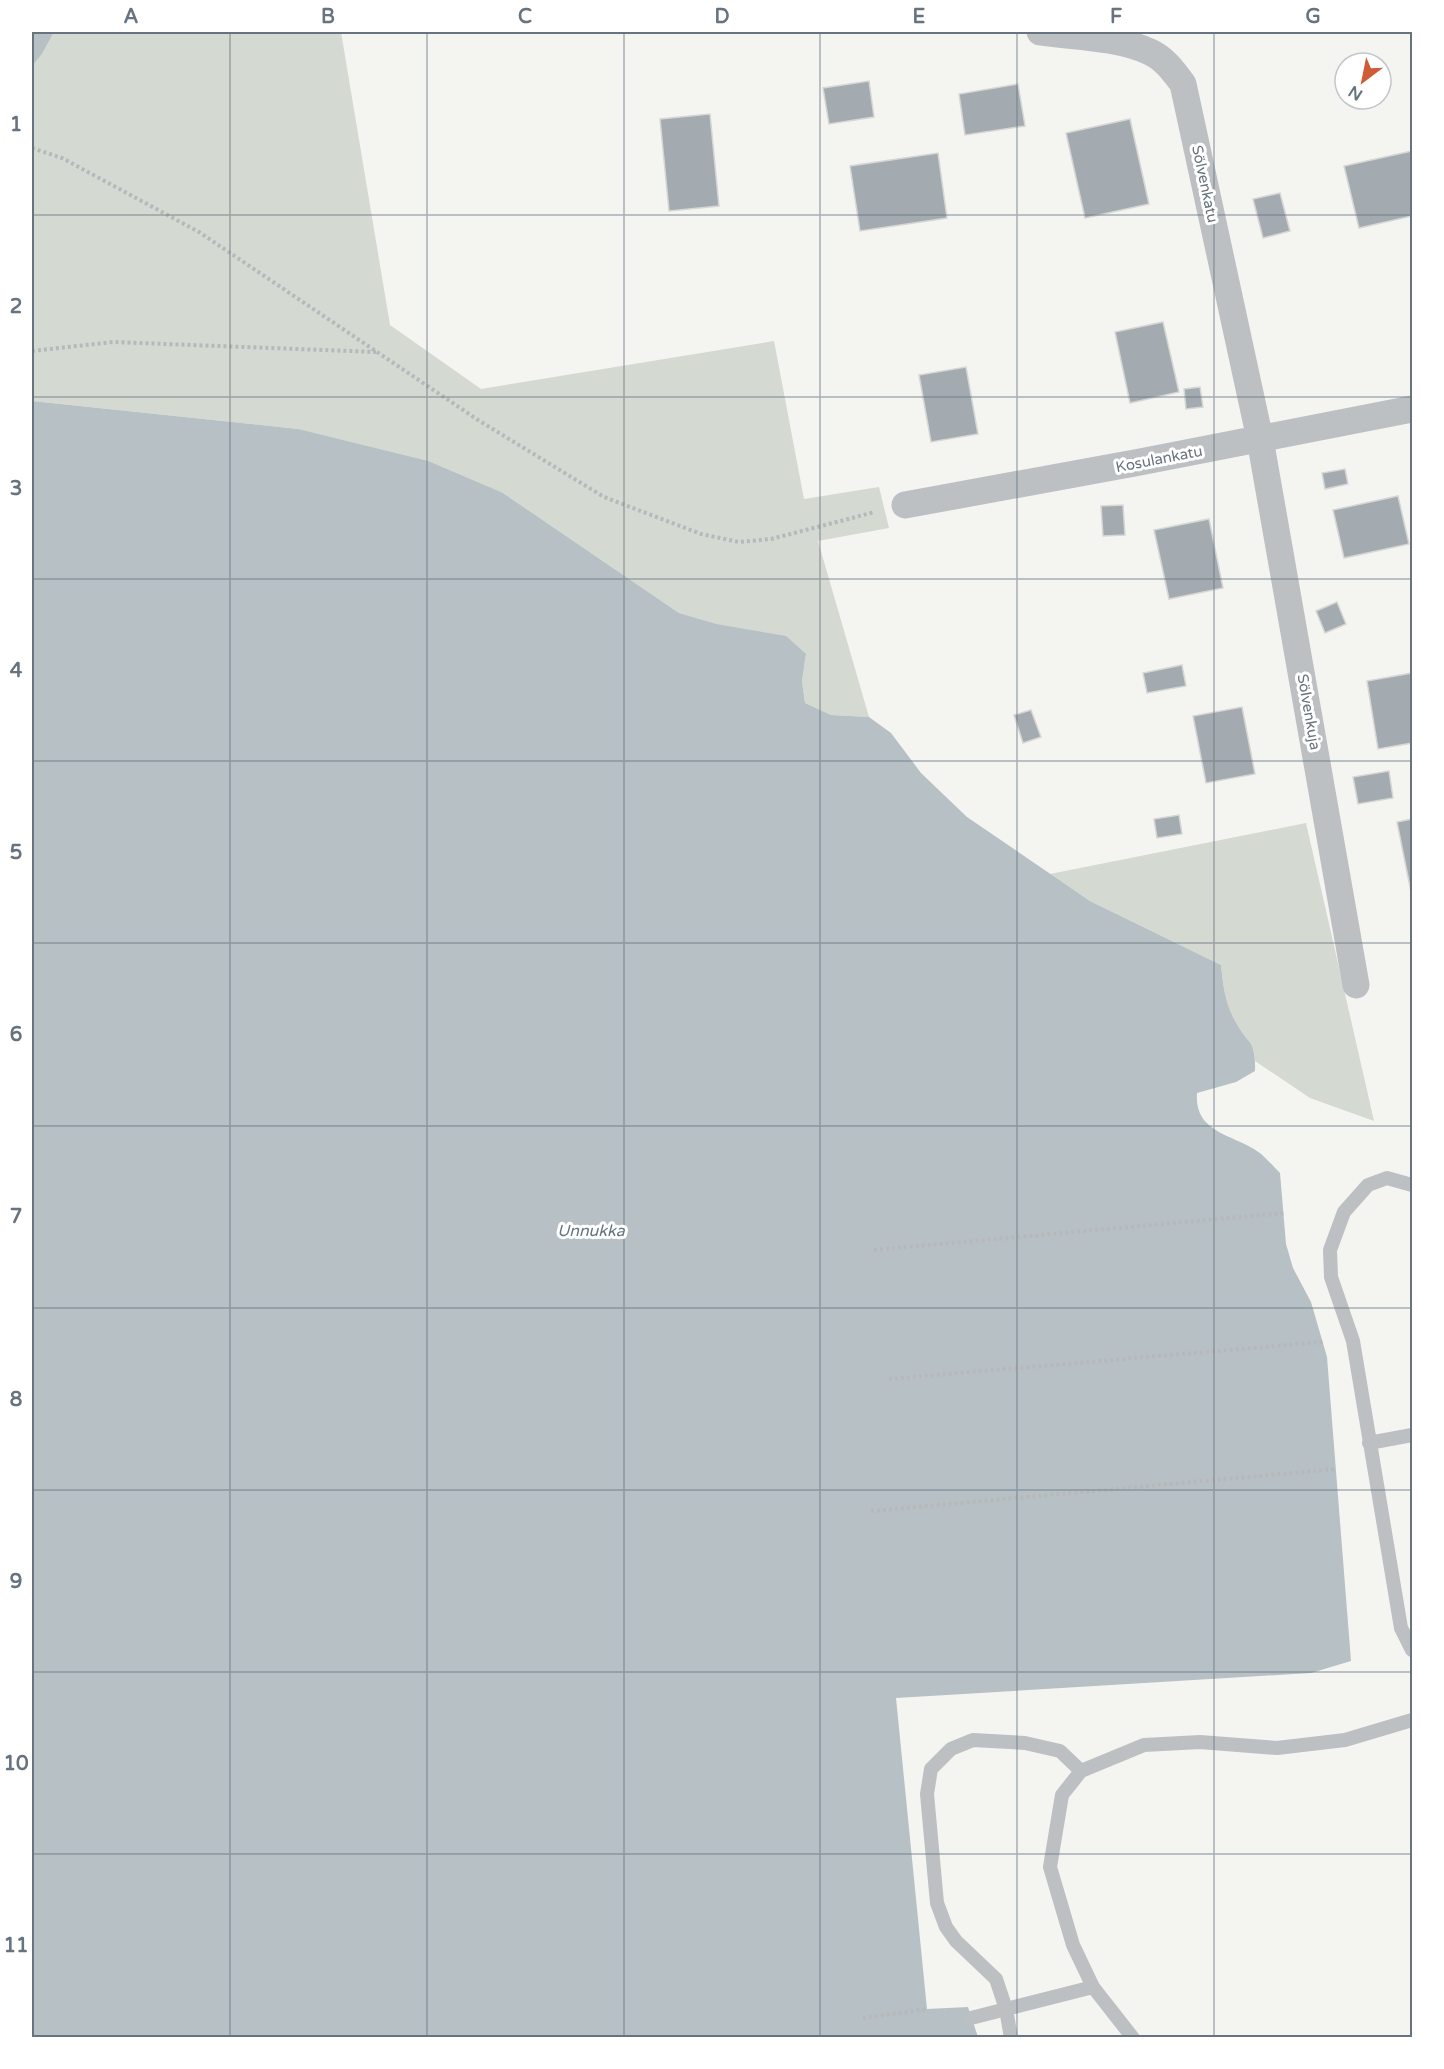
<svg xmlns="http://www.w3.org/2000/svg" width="1444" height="2069" viewBox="0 0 1444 2069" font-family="'Varela Round',sans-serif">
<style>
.green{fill:#d4d9d1}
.water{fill:#b7c0c5}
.building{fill:#a4abb0;stroke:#d6d6d4;stroke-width:1.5}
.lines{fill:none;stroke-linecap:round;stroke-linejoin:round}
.path{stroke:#b6b9bb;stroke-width:4;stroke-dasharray:3 3;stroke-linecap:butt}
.service{stroke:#bcc0c3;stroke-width:14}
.minor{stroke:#bcc0c3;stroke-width:27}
.grid{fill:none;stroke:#67747f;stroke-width:1.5;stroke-opacity:0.55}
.labels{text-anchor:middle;stroke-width:6;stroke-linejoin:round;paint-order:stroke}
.street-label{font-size:15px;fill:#67747f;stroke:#fff}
.water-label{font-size:16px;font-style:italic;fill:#63757c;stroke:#fff}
.neatline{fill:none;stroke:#67747f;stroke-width:2}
.grid-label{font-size:20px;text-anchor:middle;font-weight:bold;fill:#67747f}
</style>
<rect width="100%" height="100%" fill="#f4f4f1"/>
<path class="green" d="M54 32H341L390 325 481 389 774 341 804 499 879 487 889 528 818 541 869 717 831 715 805 703 802 681 806 654 679 613 503 493 298 429 32 401V66L42 54Z
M1306 823 1374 1121 1310 1098 1255 1061C1256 1044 1242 1035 1234 1020 1225 1003 1223 984 1221 965L1090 901 1050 874Z"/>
<path class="water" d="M32 32H54L42 54 32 66Z
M32 401 298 429 428 461 503 493 679 613 716 624 786 636 806 654 802 681 805 703 831 715 869 717 891 733 921 773 967 817 1090 901 1221 965C1223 985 1225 1003 1235 1021 1248 1045 1256 1039 1255 1071L1236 1082 1197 1093C1194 1134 1235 1134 1260 1153 1267 1159 1274 1167 1280 1173L1286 1244 1293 1268 1311 1302 1327 1357 1351 1661 1311 1673 896 1698 927 2009 968 2007 978 2037 32 2038Z"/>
<path class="building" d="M869 81 874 117 829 124 823 88Z
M1018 84 1025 126 965 135 959 94Z
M710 114 719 206 669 211 660 119Z
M1130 119 1149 204 1085 218 1066 133Z
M1412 151V216L1359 228 1344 166Z
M938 153 947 218 860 231 850 166Z
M1280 193 1290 231 1263 238 1253 199Z
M1163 322 1179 392 1130 403 1115 332Z
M966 367 978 434 931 442 919 375Z
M1200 387 1203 407 1186 409 1184 389Z
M1345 469 1348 484 1325 489 1322 473Z
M1398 496 1409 544 1344 558 1333 510Z
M1123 505 1125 535 1103 536 1101 506Z
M1209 519 1223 588 1169 599 1154 530Z
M1337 602 1346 624 1325 633 1316 611Z
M1182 665 1186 686 1147 693 1143 673Z
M1412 673V743L1378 749 1367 681Z
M1242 707 1255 774 1206 783 1193 716Z
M1031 710 1041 737 1023 743 1014 715Z
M1389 771 1393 798 1358 804 1353 777Z
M1179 815 1182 834 1157 838 1154 819Z
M1412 819V897L1397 822Z"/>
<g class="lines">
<path class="path" d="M32 148 62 158 199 232 478 420 604 497 701 534 739 542 771 539 875 512
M32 351 113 342 376 352
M874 1250 1285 1213
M889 1379 1323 1342
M871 1511 1336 1469
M863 2018 927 2009"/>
<path class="service" d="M1412 1185 1387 1178 1368 1185 1344 1212 1330 1250 1331 1277 1353 1341 1401 1628 1412 1650
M1369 1443 1412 1435
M971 2018 1093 1987
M1011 2038 1006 2009 996 1979 956 1941 946 1927 937 1903 927 1794 931 1769 951 1749 973 1740 1025 1743 1060 1751 1081 1771
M1133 2038 1093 1987 1073 1945 1050 1867 1062 1795 1081 1771 1144 1745 1200 1742 1277 1748 1345 1740 1412 1720"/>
<path class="minor" d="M1040 32C1075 37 1118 37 1150 52 1164 58 1174 72 1183 84L1260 439 1356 985
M905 505 1140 462 1412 409"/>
</g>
<path class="grid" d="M230 32V2038M427 32V2038M624 32V2038M820 32V2038M1017 32V2038M1214 32V2038M32 215H1412M32 397H1412M32 579H1412M32 761H1412M32 943H1412M32 1126H1412M32 1308H1412M32 1490H1412M32 1672H1412M32 1854H1412"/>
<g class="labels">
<g class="street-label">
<text transform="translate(1205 184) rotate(78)" y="5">Sölvenkatu</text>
<text transform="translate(1159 459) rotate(-11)" y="5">Kosulankatu</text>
<text transform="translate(1309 712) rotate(80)" y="5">Sölvenkuja</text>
</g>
<g class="water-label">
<text x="591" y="1236">Unnukka</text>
</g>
</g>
<rect width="1444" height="2069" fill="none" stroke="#ffffff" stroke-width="66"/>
<g transform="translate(1363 81) rotate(212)"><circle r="28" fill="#ffffff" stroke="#c2c7cc" stroke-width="1.5"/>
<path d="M0-4.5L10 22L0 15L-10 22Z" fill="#cf5c37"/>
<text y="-9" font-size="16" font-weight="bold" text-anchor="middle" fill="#67747f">N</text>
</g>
<rect x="33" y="33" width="1378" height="2003" class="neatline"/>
<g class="grid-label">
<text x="131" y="23">A</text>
<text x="328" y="23">B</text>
<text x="525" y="23">C</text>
<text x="722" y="23">D</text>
<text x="919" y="23">E</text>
<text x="1116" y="23">F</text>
<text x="1313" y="23">G</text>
<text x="16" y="131">1</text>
<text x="16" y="313">2</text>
<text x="16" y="495">3</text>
<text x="16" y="677">4</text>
<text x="16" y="859">5</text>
<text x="16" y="1041">6</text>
<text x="16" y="1223">7</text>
<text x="16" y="1406">8</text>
<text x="16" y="1588">9</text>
<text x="16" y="1770">10</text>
<text x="16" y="1952">11</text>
</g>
</svg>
